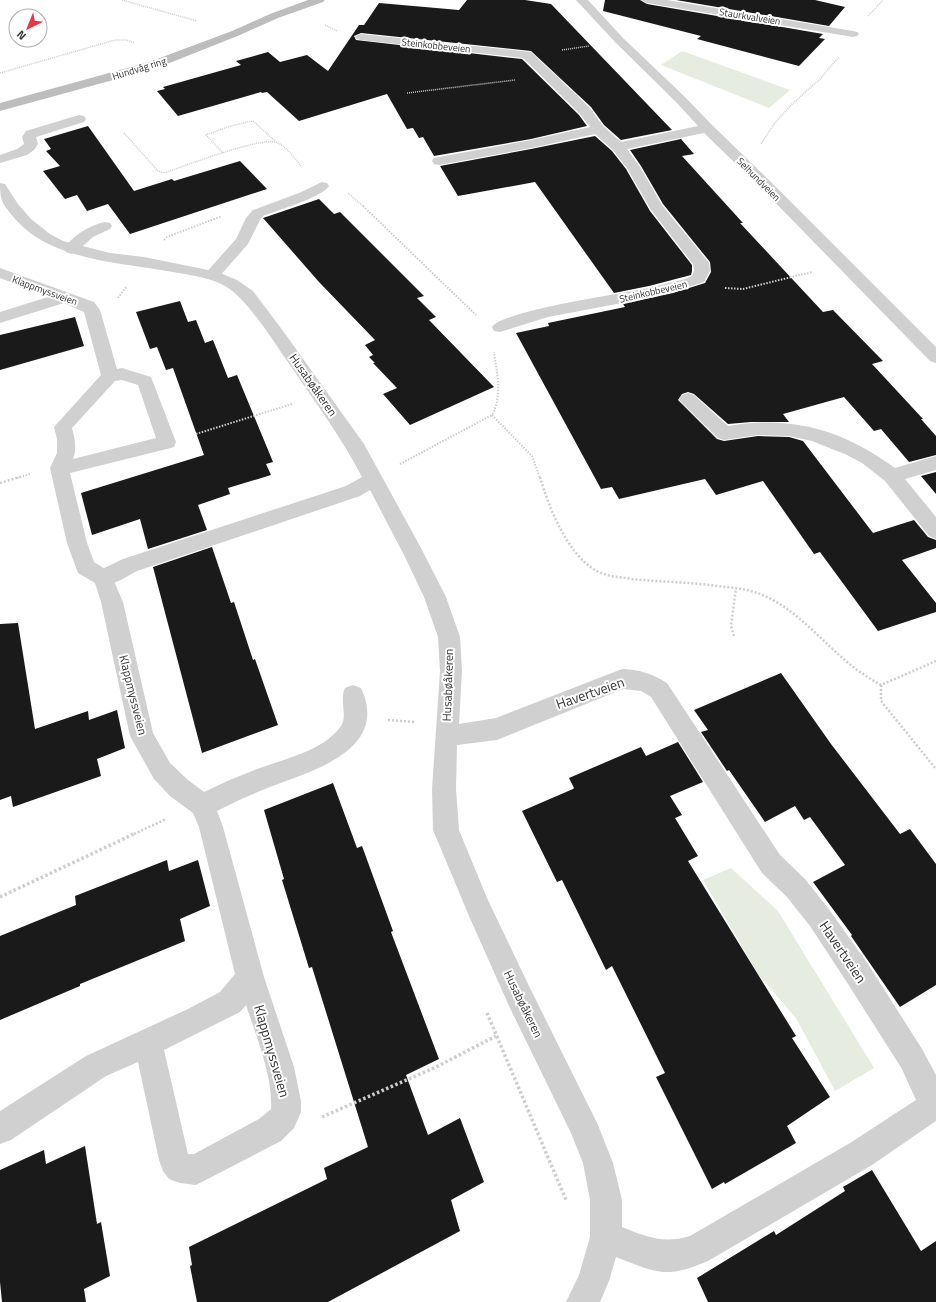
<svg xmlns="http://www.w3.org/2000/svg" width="936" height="1302" viewBox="0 0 936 1302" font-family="'Titillium Web',sans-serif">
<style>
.green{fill:#e6ecdf}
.building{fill:#1a1a1a}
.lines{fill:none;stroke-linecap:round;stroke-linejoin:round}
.path-far3{stroke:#cdcdcd;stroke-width:1.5;stroke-dasharray:1 1;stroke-linecap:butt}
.path-far2{stroke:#cdcdcd;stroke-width:2;stroke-dasharray:1.5 1.5;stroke-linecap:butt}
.path-far1{stroke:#cdcdcd;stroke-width:2.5;stroke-dasharray:2 2;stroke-linecap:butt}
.path{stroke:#cdcdcd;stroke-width:3.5;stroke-dasharray:2.5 2.5;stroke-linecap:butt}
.lane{fill:#d0d0d0;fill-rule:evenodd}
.street{fill:#d0d0d0;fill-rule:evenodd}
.secondary{fill:#bdbdbd;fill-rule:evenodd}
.labels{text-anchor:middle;stroke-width:4;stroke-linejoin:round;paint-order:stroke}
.far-street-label{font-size:10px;fill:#333;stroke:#fff}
.street-label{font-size:12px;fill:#333;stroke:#fff}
.near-street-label{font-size:14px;fill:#333;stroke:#fff}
</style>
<rect width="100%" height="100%" fill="#fff"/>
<path class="green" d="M682 51 790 90 769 108 661 65Z
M731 868 778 911 874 1068 835 1091 796 1018 758 974 703 880Z"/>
<path class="building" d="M467 0H525L551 4 672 130 621 140 604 125 591 107 531 51 361 33 354 36 356 40 522 59 579 115 587 126 531 139 434 156 423 137 419 138 413 128 407 129 387 94 299 121 267 92 262 93 261 92 178 116 157 91 165 89 163 87 241 65 236 61 268 52 280 62 307 55 328 71 359 25H364L379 3 459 10Z
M605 0H640L647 4 823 34 819 38 825 39 799 66 697 39 701 36 603 11Z
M676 0H815L845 7 829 26Z
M88 126 134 191 172 179 174 181 240 161 267 189 130 234 108 204 87 211 77 195 65 199 43 171 60 166 46 151 51 149 44 139Z
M595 136 612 151 626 169 650 211 692 265V271L691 275 649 286 614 293 535 182 458 196 440 166 531 149Z
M681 139 694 154 682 156 743 223H740L823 312 833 310 883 361 872 364 923 419H921L936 436V455L909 462 881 429 874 431 844 397 783 414 789 422H751L728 424 694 394 688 392 682 394 678 400 717 439 724 441 758 436 789 437 803 441 873 533 914 520 928 537 936 540V548L902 560 936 603V612L878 631 820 552 814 554 763 481 716 495 705 479 619 499 612 487 601 489 516 333 549 326 548 323 625 307 623 304 673 293 705 283 711 272 710 262 663 204 641 166 630 150Z
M319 199 334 214 340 212 424 296 417 298 436 317 429 320 494 387 410 425 383 394 397 388 373 363H375L369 357 373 355 365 345 375 340 319 282 263 218Z
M180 301 188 322 196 320 205 343 213 340 228 378 237 375 273 462 266 464 271 475 228 488 230 494 198 505 207 530 148 549 140 519 92 535 81 493 204 455 173 368 166 370 157 347 150 349 136 312Z
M75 317 84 346 0 370V335Z
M936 472V494L921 476Z
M212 547 231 603 234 602 253 660 255 659 278 725 202 753 153 567Z
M18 623 35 729 88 711 89 720 117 710 125 748 97 759 101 776 13 807 11 796 0 800V624Z
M781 673 831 744 900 834 910 829 936 864V985L900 1007 851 936 852 935 813 882 845 865 810 817 804 820 795 806 765 822 729 770 727 771 701 732 708 730 694 710Z
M678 742 703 782 670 796 682 815 675 818 698 856 688 861 796 1036 792 1038 830 1097 787 1126 796 1143 725 1184 724 1182 712 1189 656 1077 665 1073 612 966 606 970 562 880 557 882 522 811 573 789 574 788 569 778 641 747 646 756Z
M333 783 357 848 362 846 393 931 391 932 439 1059 406 1075 428 1135 460 1118 484 1182 451 1200 460 1231 328 1302H197L190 1266 192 1265 189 1247 327 1179 324 1168 368 1147 312 967 309 968 282 880 284 879 264 810Z
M167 860 169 871 198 860 210 906 180 919 185 941 80 984V986L0 1020V936L76 905 75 896Z
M85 1146 97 1224 101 1222 110 1276 84 1289 86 1302H2L0 1282V1170L44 1150 46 1164Z
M872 1170 921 1251 936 1241V1302H708L697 1278 774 1231 776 1235 845 1191 843 1187Z"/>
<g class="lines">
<path class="path-far3" d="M122 0 197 21
M868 16 883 0
M325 25 337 31
M562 50 589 46
M0 73 115 40H127L134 43
M407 93 515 80
M124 133 158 171 164 173C185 166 257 138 275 142 285 144 295 159 302 167
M761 144 774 124 791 105 819 80 839 57
M223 153 206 135 230 126 253 121 275 141
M348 193 364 207"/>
<path class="path-far2" d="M363 206 476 315
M164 240 167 237 222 216
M725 288 743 289 812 272
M118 298 126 287
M492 415 532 456 540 478
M196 434 292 404
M400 464 492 415C503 395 497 374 494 352
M17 478 30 474"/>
<path class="path-far1" d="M540 477C548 506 568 556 597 571 608 577 620 577 632 579 660 582 689 582 717 586 735 588 752 589 769 598 799 613 821 640 846 661 857 671 869 678 881 685L936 661
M0 483 20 477
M734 636 731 626 736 588
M881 685V701L936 769
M388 720 415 722
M134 834 166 819"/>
<path class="path" d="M0 897 136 833
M487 1013 566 1200
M322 1117 436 1067 496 1036"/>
<path class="lane" d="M79 115 84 116 86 119 84 122 36 137 38 144 34 150 27 155 0 163V155L17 149 24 144 22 137 26 131Z
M322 182 327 183 329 186C321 198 278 210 263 216L260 220 248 244 218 278 212 280 206 278 204 275 236 239 246 218 253 210 299 193Z
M105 222 110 223 112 226 110 229 93 237 76 252 71 254 66 252 63 249C73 236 89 225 105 222Z
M0 268 94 302 100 310 117 369 122 368 151 377 176 442 174 447 167 449 70 473 87 543 94 562 110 572 123 602 153 733 170 763 188 780 204 792C222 783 241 775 260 768 287 758 323 751 341 726 348 716 339 700 345 688L353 685 361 688C390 750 312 771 270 787 252 794 234 802 217 811L223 827 264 977 294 1067 301 1101V1112L294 1128 281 1141 196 1185 180 1183 169 1179 163 1171 159 1160 138 1062 106 1076 11 1140 0 1144V1111L86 1056 188 1009 220 992 235 974 199 827 193 813 170 796 154 779 130 736 101 602 95 583 78 573 67 543 50 468 57 453V439L54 427 101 375 84 312 64 303 0 323V312L48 297 0 278ZM122 380 138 385 156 438 73 459C77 449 75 439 72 428L115 381ZM246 1005C256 1036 273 1076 271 1109L259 1119 194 1154H188L164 1050 240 1012Z"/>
<path class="street" d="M576 0H588L623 38 685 97 712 125 770 181 936 347V363L930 361 760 187 704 133 627 149 640 167 662 205 709 263 710 271 704 282 673 292 643 299 548 317 500 332 494 331 492 327C502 311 619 294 644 289 658 286 672 282 685 279L692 276 694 271 693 264 651 210 627 168 613 150 595 134 531 148 439 165 434 164 432 161 434 158 439 157 531 140 590 127 580 114 523 58 361 40 357 39 355 37 357 35 361 34 531 52 590 108 603 126 621 142 698 126 677 103 615 42Z
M641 0H667L853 31 857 32 859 34 857 36 853 37 647 3Z
M0 183 5 184 18 204 31 219 50 234 63 241 110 253 144 257 218 272 237 280 253 291 286 335 364 444 421 548 446 597 460 637 462 671 459 724 496 718 622 669C638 669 653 674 667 683L780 855 805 879 828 908 868 964 922 1049 936 1075V1121L872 1165 708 1261C666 1279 657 1273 616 1257L609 1281 600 1302H566L579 1275 590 1237V1200L583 1163 571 1133 509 1006 469 916 433 830 432 789 440 671 438 637 424 597 404 555 370 490 360 496 137 571C125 577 110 589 96 584L93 578 96 572 123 559 346 486 362 477C342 438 315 402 290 365 274 343 248 299 225 286 211 278 195 276 179 273 127 263 53 262 16 220 3 204 0 203 0 183ZM623 689 641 691 651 697 762 873 787 897 810 926 848 984 902 1069 916 1100 850 1143 690 1236C663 1244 647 1237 622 1227V1200L613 1163 598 1125 529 986 487 898 459 830 456 789 457 745 497 740Z
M688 393 694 395 728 426C792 415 843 430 895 468L936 456V470L905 479 936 517V539L929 536 885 481 862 463 847 455 812 441 789 436 758 435 724 440 718 438 682 403 679 399 682 395Z"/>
<path class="secondary" d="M308 0H325L323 2 278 18 240 35 157 68 0 111V103L149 62 232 31 270 14Z"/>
</g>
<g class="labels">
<g class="far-street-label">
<text transform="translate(750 16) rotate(9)" y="4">Staurkvalveien</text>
<text transform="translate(436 45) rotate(6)" y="4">Steinkobbeveien</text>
<text transform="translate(139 68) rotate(-17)" y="4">Hundvåg ring</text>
<text transform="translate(759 179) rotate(45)" y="4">Selhundveien</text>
<text transform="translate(45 290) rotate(20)" y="4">Klappmyssveien</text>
<text transform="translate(653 291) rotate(-13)" y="4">Steinkobbeveien</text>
</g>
<g class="street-label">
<text transform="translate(313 385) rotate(55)" y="4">Husabøåkeren</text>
<text transform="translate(448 685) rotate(-88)" y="4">Husabøåkeren</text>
<text transform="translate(133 695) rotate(76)" y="4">Klappmyssveien</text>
<text transform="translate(523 1004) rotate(64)" y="4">Husabøåkeren</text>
</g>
<g class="near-street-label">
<text transform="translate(590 693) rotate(-19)" y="5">Havertveien</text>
<text transform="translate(843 952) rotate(56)" y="5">Havertveien</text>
<text transform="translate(272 1051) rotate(74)" y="5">Klappmyssveien</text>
</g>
</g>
<g transform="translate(28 28) rotate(223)"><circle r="19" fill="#ffffff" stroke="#adadad"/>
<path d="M0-3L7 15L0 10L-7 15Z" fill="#e63946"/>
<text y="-6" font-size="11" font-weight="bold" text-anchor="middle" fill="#333333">N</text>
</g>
</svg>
